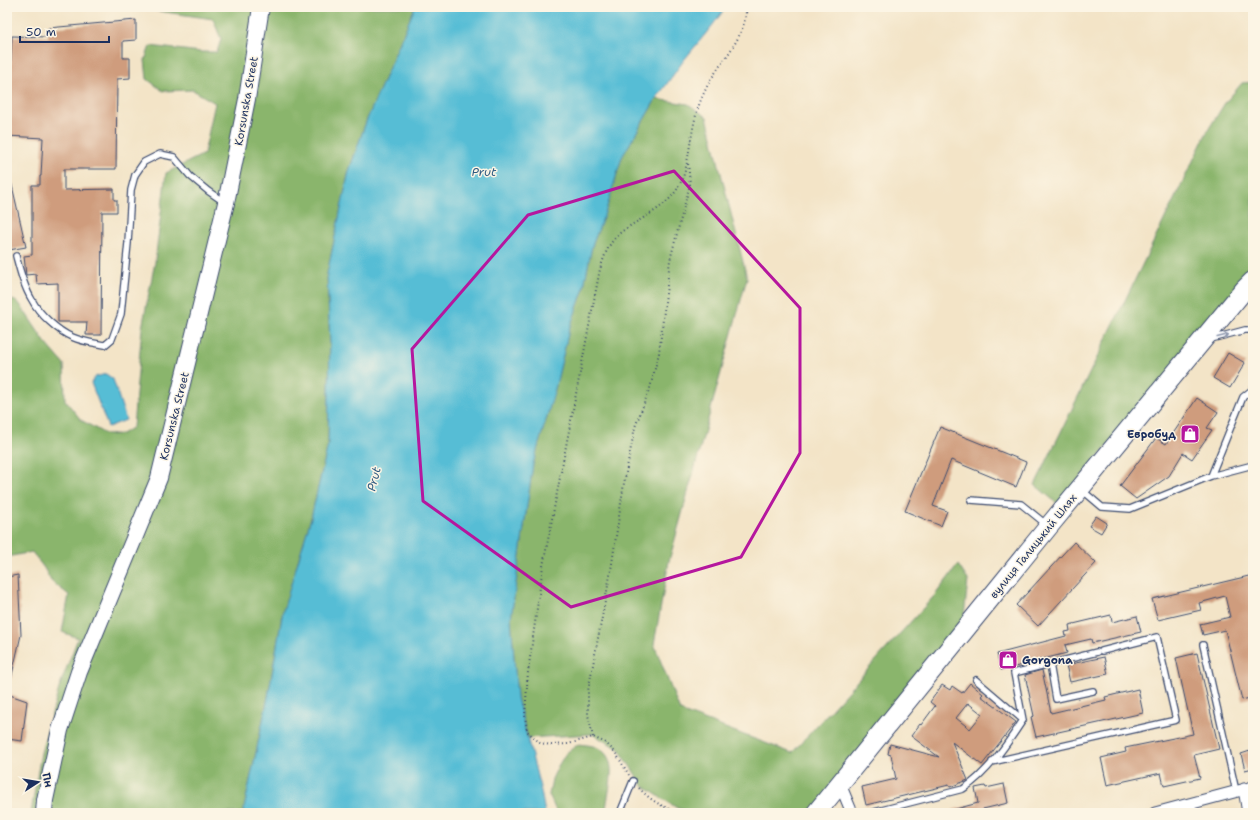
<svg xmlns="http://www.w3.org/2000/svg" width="1260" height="820" viewBox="0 0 1260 820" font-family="'Shantell Sans',sans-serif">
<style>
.forest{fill:#8ab56c;stroke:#527265}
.water{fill:#57bdd5;stroke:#39769a}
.building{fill:#cf9c7d;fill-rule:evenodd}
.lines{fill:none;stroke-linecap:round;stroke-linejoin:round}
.service-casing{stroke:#3b4a6e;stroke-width:8}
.minor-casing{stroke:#3b4a6e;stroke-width:13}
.secondary-casing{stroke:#3b4a6e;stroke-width:18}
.trunk-casing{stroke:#3b4a6e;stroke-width:21}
.path{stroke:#3b4a6e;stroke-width:2;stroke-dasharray:1 3;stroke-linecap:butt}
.service{stroke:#fff;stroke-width:5.5}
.minor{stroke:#fff;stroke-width:11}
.secondary{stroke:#fff;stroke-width:16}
.trunk{stroke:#fff;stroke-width:19}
.oneway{stroke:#8d97ae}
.marked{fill:none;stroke:#b5179e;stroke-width:3;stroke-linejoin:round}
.labels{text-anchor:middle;stroke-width:3;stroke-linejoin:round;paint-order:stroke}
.street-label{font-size:11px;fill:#1b2f5e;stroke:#fcf5e5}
.poi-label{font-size:11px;font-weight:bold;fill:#1b2f5e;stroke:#fcf5e5;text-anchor:end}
.water-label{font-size:12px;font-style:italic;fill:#2d5a82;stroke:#fcf5e5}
</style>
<rect width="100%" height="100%" fill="#fcf5e5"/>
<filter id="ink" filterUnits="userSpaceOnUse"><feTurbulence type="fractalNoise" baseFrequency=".025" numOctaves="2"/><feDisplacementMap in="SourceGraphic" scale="8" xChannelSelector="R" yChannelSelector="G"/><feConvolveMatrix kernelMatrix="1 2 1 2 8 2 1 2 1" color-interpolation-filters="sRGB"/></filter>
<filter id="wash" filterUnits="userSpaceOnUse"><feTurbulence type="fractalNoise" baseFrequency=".012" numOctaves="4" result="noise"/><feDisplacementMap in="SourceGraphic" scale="16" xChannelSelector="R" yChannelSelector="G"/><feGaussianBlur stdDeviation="0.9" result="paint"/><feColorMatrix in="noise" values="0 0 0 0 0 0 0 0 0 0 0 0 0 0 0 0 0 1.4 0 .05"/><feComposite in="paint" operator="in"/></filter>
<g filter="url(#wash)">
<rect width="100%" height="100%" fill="#f3e4c7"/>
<path class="forest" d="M149 7H415L366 122 349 171 327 274 330 343 328 445 311 518 283 611 268 697 243 813H31L41 753 60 685 78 638 62 632 69 595 51 581 44 568 32 552 7 557V297L19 303 45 342 64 364 65 400 81 420 107 435 122 434 133 427 142 328 155 262 166 173 204 154 215 103 193 90 163 91 147 79 145 60 150 46 201 52H217L221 39 213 19 151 10Z
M1253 82V277L1058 504 1035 485 1208 130 1225 103 1242 83Z
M656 99 688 104 707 117 747 278 669 561 654 644 680 711 792 753 935 595 958 565 968 580 964 617 812 813H693L677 808 643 786 619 749 592 734 528 738 517 698 511 618 533 464 555 389 569 330 583 291 592 246 606 210 622 157Z
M579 744C585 745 594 745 600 749 621 762 606 793 606 813H557L549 795 552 779 558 766 566 753Z"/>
<path class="water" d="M415 7H726L712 26 684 60 656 99 622 157 606 210 592 246 583 291 569 330 555 389 533 464 511 618 517 698 541 791 545 813H243L268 697 283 611 311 518 328 445 330 343 327 274 349 171 366 122Z
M106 374 113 379 126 420 108 427 91 383 95 377Z"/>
<g id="blocks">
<path class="building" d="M136 20V40L123 41V58H130V78L117 79 116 169H64V190L114 189V200H117V212H102L101 335H86L87 322H58V283L37 284 36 274 26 275 24 256 32 255V185H40V176H41L43 138 7 136 12 36 48 37V28Z
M7 181H11L26 247 9 250 7 240Z
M1228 353 1245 363 1230 388 1213 378Z
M1197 398 1218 412 1207 428 1212 430 1192 459 1183 453 1169 476 1136 499 1120 486 1156 438 1166 444Z
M940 427 1026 462 1016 487 951 460 933 506 947 511 941 526 905 511Z
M1096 516 1107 523 1101 533 1089 526Z
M1074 542 1096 563 1038 626 1016 605Z
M18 575 21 635 11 679 7 678V577Z
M1253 575V611H1251L1253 621V697L1242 700 1225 630 1203 635 1200 624 1230 617 1225 596 1199 603 1201 610 1158 620 1152 599Z
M1111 615 1112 622 1137 616 1141 632 1092 643 1091 639 1065 645 1067 653 1039 660 1040 662 1023 666V665L1001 670 997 654 1066 636 1065 632 1070 631 1069 625Z
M1197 653 1219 749 1194 755 1200 778 1164 786 1161 773 1107 785 1101 758 1126 752 1125 748 1193 734 1176 658Z
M1104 657 1108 674 1070 682 1066 665Z
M1042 670 1051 713 1106 700 1105 697 1138 689 1143 713 1036 737 1031 717 1034 716 1025 675Z
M970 683 983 694 981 696 1016 722 982 765 952 742 968 780 950 787 949 785 866 805 862 787 896 779 891 755 888 754 890 744 939 757 911 736 920 724 921 725 935 706 930 702 942 685 950 690 952 686 962 693ZM968 703 982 714 970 729 956 718Z
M7 694 27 701 22 741 7 739Z
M1253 750V768L1245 770 1241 754Z
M1004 784 1008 803 983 809 984 813H952V810L978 803 975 788 985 786 986 788Z"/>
</g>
</g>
<g filter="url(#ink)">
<use href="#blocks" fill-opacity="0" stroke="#3b4a6e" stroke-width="1"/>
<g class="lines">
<g class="service-casing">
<path id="service" d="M16 256C20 271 24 287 32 300 39 314 58 331 72 337 83 342 94 343 105 345L112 339 121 314 128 243 131 190 135 175 144 162 160 154 174 157 190 176 208 191 224 202
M1211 339 1245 330H1253
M1211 476 1243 397 1253 389
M1082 490 1102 507 1130 509 1211 476 1253 465
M971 500 1021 504 1047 525
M1203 645 1236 791
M1050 664 1056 699 1093 691
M976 680 1023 720
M992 762 1176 720 1157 637 1102 651
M620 813 633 781
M870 813 963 789C987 774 1008 743 1023 720L1014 673 1097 652"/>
</g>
<g class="minor-casing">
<path id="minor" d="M840 784 852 813
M1244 789 1248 813
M1155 813 1253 787"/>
</g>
<g class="secondary-casing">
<path id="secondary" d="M44 813 45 800 60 730 79 672 159 478 226 203 247 99 261 7"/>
</g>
<g class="trunk-casing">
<path id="trunk" d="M816 813 1049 526 1244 290 1253 281"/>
</g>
<path class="path" d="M746 12 755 7
M593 737 588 715V691L611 570 624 483 635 427 650 388 659 353 670 260 690 184 688 163
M629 775 615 752 606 743 593 737 568 744 551 745 540 743 527 731 525 715 528 672 543 566 600 269C604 258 607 246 616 237 620 232 627 228 633 224 646 216 662 208 672 196 685 181 687 163 690 145 693 128 696 109 704 93 716 64 747 40 746 7
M639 788C651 801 665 809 683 813"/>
<use href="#service" class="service"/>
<use href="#minor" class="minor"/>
<use href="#secondary" class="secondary"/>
<use href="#trunk" class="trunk"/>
</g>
<defs><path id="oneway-shaft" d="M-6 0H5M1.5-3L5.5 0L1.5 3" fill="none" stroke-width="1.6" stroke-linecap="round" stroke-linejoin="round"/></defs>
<use class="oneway" href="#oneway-shaft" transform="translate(1223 336) rotate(-14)"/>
</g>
<path class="marked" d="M674 171 800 308V453L741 557 571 607 423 501 412 349 528 215Z"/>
<defs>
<g id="shop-square" transform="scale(1)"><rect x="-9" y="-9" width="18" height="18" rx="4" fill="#b5179e" stroke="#fcf5e5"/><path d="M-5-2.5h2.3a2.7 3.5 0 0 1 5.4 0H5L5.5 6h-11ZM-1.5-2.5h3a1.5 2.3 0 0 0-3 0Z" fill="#fff"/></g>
</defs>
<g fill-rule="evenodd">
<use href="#shop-square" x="1190" y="434"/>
<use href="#shop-square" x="1008" y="660"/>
</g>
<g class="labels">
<g class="street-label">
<text transform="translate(246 101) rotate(-80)" y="4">Korsunska Street</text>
<text transform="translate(174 416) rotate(-76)" y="4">Korsunska Street</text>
<text transform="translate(1033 546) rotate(-51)" y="4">вулиця Галицький Шлях</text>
</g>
<g class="poi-label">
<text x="1176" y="438">Евробуд</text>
<text x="1022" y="664" text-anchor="start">Gorgona</text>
</g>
<g class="water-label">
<text x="484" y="176">Prut</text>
<text transform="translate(374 479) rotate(-76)" y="4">Prut</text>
</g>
</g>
<rect width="1260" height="820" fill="none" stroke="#fcf5e5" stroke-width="24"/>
<g transform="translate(38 782) rotate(78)" stroke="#fcf5e5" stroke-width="3" paint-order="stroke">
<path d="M0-3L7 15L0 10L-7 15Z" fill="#1b2f5e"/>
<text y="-6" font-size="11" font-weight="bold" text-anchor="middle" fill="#1b2f5e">Пн</text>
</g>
<path d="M20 36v6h89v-6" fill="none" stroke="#1b2f5e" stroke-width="2"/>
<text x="26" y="36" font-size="12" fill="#1b2f5e" stroke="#fcf5e5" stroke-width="3" paint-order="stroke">50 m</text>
</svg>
